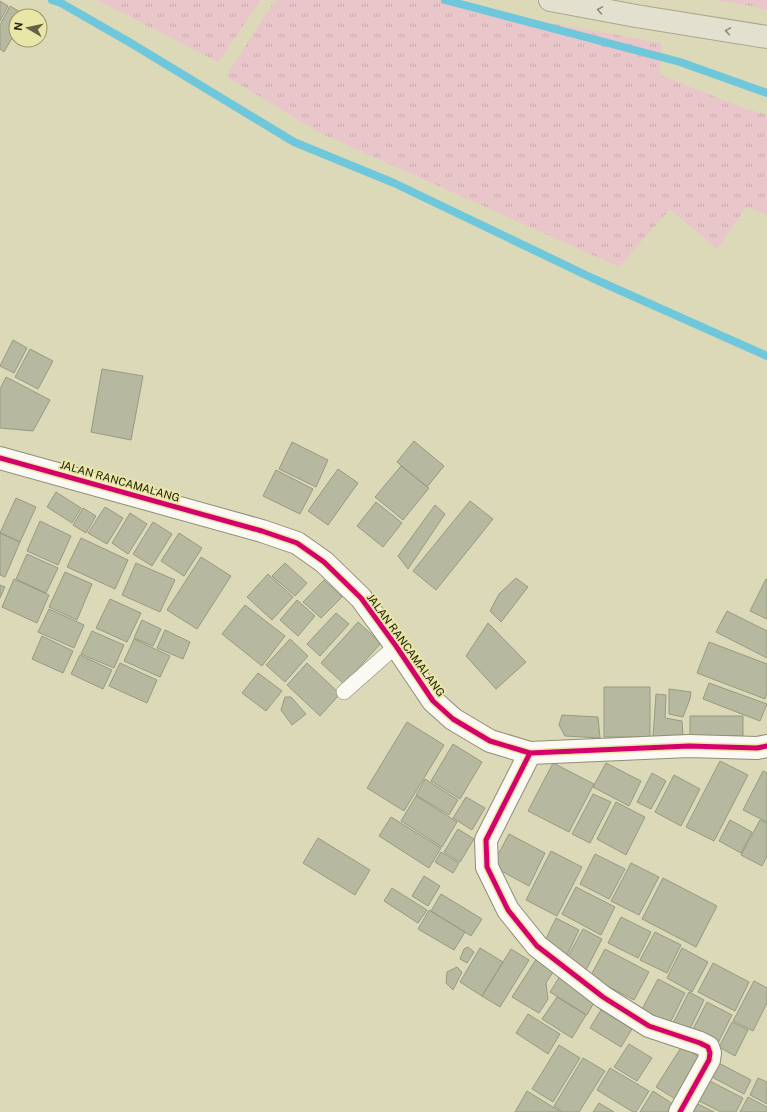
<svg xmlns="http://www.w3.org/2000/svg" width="767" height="1112" viewBox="0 0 767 1112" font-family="'Public Sans',sans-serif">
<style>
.grass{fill:url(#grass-tufts)}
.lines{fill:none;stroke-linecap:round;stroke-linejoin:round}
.stream{stroke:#6fc7db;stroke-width:8}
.building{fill:#b6b99f;stroke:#979a81}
.lane-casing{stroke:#908e73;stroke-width:16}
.street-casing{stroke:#908e73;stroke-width:24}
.highway-casing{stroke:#aaa88b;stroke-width:24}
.lane{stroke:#faf9f4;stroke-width:15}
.street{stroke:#faf9f4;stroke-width:22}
.highway{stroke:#e2e1d0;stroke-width:22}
.cycleway-casing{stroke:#eae6a8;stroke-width:8}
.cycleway{stroke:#d6006c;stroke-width:5}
.oneway{stroke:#8c8b76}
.labels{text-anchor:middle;stroke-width:4;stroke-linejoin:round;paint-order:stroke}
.street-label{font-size:11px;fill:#232209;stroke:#eae6a8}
</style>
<defs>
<pattern id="grass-tufts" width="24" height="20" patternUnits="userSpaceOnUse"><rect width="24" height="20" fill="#e9c6c9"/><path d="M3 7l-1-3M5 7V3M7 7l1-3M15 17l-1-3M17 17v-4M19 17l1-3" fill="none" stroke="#c8aaab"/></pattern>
</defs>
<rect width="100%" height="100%" fill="#dbd9b7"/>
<path class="grass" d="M97 0H261L218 62Z
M275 0H461L528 19 662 43 660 75 744 108 767 115V215L746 207 717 249 670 209 619 267 318 132 226 76Z
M713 0H767V10L746 5Z"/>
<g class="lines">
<path class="stream" d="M52 0 61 3 129 42 294 142 394 183 592 278 767 356
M445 0 680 62 767 93"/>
</g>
<path class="building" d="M0 1 8 6 0 21Z
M10 6 25 15 24 16H16V31L4 52 0 49V25Z
M13 340 27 348 14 373 0 366Z
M30 349 53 361 38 389 15 377Z
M102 369 143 376 131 440 91 432Z
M6 377 50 400 33 431 0 428V389Z
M414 441 444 466 427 487 397 462Z
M292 442 328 460 316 487 279 469Z
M401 466 429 488 403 520 375 497Z
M338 469 358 483 328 525 308 511Z
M276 470 313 489 300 514 263 496Z
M56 492 81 508 72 523 47 507Z
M16 498 36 507 20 542 0 533Z
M470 501 493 519 436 590 413 571Z
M376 502 402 523 383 547 357 526Z
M435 505 445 514 408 569 398 556Z
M105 507 123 518 107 544 88 533Z
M83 508 96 516 86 533 73 525Z
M130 513 147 524 128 554 112 543Z
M40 521 71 536 58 565 27 551Z
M153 522 172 534 152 566 133 554Z
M0 533 20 542 5 577 0 575Z
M179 533 202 548 184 576 161 561Z
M81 538 128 560 115 589 67 567Z
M27 554 58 568 46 593 16 579Z
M201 557 231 576 197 629 167 610Z
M136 563 175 580 160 612 122 595Z
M285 563 307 583 295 596 272 576Z
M65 572 92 584 77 620 49 607Z
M268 574 293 597 272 620 247 597Z
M516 578 528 587 501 622 490 611 499 594Z
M14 579 49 595 37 623 2 607Z
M766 579 767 580V619L750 611Z
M324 580 342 597 321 618 303 602Z
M0 585 5 587 0 598Z
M110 599 141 613 127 642 96 628Z
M297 600 315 616 298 636 280 620Z
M245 605 285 636 262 666 222 634Z
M49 609 84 625 74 648 38 632Z
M727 611 767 631V658L716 632Z
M336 613 349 624 320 656 307 644Z
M142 620 161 629 153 646 134 638Z
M358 622 381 643 344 684 321 663Z
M488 623 526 662 496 689 466 656Z
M165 630 190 642 183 659 157 648Z
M92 631 124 645 114 668 81 654Z
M42 636 73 651 63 673 32 659Z
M134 639 170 656 160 677 124 661Z
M290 639 308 656 285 682 266 665Z
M709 642 767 664V693L765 699 697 673Z
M80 655 112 670 103 689 71 674Z
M120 663 157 680 147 703 109 686Z
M307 663 340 694 320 716 287 685Z
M258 673 282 691 266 711 242 693Z
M709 683 767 704 760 721 703 699Z
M604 687H650V737H604Z
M669 689 691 692 690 699 683 717 669 714Z
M656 694 666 695 665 718 682 721 683 735 653 737Z
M285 697H291L306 714 292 725 281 710Z
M562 715 598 717 600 738 565 736 559 725Z
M690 716H743V736H690Z
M407 722 444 745 404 811 367 788Z
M453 744 482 762 460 799 431 781Z
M720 761 748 775 714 841 686 827Z
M553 763 594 784 569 832 528 811Z
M606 763 641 781 629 806 593 787Z
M763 771 767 773V822L743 810Z
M652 773 666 781 651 809 637 802Z
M674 775 700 789 681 826 655 812Z
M425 779 458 800 449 815 416 795Z
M593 794 611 802 590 843 572 834Z
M416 796 457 822 442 847 401 821Z
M466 797 485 808 472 830 453 818Z
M616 802 645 817 626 855 597 839Z
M391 817 441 848 429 868 379 836Z
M730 820 752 832 741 853 719 841Z
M760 820 767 823V856L762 866 741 855Z
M458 829 474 839 460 862 444 852Z
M509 834 545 853 529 886 492 866Z
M318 838 370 870 355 895 303 863Z
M551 851 582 867 557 916 526 900Z
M441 852 459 863 453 873 435 862Z
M595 854 625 869 609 899 580 884Z
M631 863 659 877 639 915 611 901Z
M424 876 440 886 428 906 412 896Z
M663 878 717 906 696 947 642 919Z
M576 887 615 907 601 935 562 914Z
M392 888 427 910 418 923 384 901Z
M441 894 482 919 471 936 431 911Z
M429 910 465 932 454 950 418 929Z
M621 917 651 932 638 958 608 943Z
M556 918 579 930 567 955 544 943Z
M583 929 602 939 586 970 566 960Z
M655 932 681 945 667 973 640 960Z
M468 947 474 952 467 963 460 959 464 949Z
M480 948 503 962 482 996 460 982Z
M682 948 708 962 692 992 667 978Z
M511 949 529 960 500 1007 482 996Z
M605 949 649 972 634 1000 590 977Z
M537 958 555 969 546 983 548 999 539 1013 512 997Z
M713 963 749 982 735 1011 698 992Z
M457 967 462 972 453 990 446 983 447 972Z
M562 973 598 995 587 1015 550 992Z
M658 979 685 993 668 1027 640 1013Z
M754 981 767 988V1003L753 1031 733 1021Z
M689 992 704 1000 686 1037 670 1029Z
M557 997 586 1015 572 1038 542 1019Z
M707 1002 732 1015 715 1049 690 1035Z
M601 1010 632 1029 621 1047 590 1028Z
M528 1014 560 1034 548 1054 516 1033Z
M732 1022 748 1030 735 1056 719 1047Z
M629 1044 652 1058 637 1081 614 1067Z
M559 1045 580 1058 553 1102 532 1089Z
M682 1046 702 1059 677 1100 656 1087Z
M583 1058 605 1071 579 1112H563L554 1106Z
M715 1061 751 1080 744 1094 708 1075Z
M610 1068 649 1091 636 1112H633L597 1090Z
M758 1078 767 1082V1104L750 1095Z
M706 1079 743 1098 736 1112H721L695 1099Z
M527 1091 561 1112H515Z
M653 1091 673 1104 668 1112H640Z
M748 1097 767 1107V1112H740Z
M692 1101 714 1112H686Z
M599 1103 614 1112H593Z"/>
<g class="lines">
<g class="lane-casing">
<path id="lane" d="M344 692 396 646"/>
</g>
<g class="street-casing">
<path id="street" d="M0 458 262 531 297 543 324 562 361 598 396 646 433 701 453 719 490 741 530 753 689 746 757 748 767 746
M530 753 486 840 487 867 508 910 537 946 603 997 649 1026 700 1043 708 1047 710 1053 709 1060 680 1112"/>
</g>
<g class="highway-casing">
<path id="highway" d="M550 0 636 16 767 37"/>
</g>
<use href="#lane" class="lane"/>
<use href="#street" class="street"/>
<use href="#highway" class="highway"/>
<g class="cycleway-casing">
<path id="cycleway" d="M0 458 262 531 297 543 324 562 361 598 396 646 433 701 453 719 490 741 530 753 689 746 757 748 767 746
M530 753 486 840 487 867 508 910 537 946 603 997 649 1026 700 1043 708 1047 710 1053 709 1060 680 1112"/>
</g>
<use href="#cycleway" class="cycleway"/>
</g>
<defs><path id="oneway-chevron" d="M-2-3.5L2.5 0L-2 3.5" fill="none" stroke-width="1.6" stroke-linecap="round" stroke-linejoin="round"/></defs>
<g class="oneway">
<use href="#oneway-chevron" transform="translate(600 10) rotate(-170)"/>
<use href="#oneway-chevron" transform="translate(728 31) rotate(-171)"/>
</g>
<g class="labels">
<g class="street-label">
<text transform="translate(120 481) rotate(16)" y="4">JALAN RANCAMALANG</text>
<text transform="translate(406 645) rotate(54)" y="4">JALAN RANCAMALANG</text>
</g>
</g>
<g transform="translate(28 28) rotate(279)"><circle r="19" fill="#eae6a8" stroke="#9a9868"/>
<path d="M0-3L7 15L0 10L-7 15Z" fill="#636246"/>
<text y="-6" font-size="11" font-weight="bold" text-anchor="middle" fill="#232209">N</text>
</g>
</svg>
